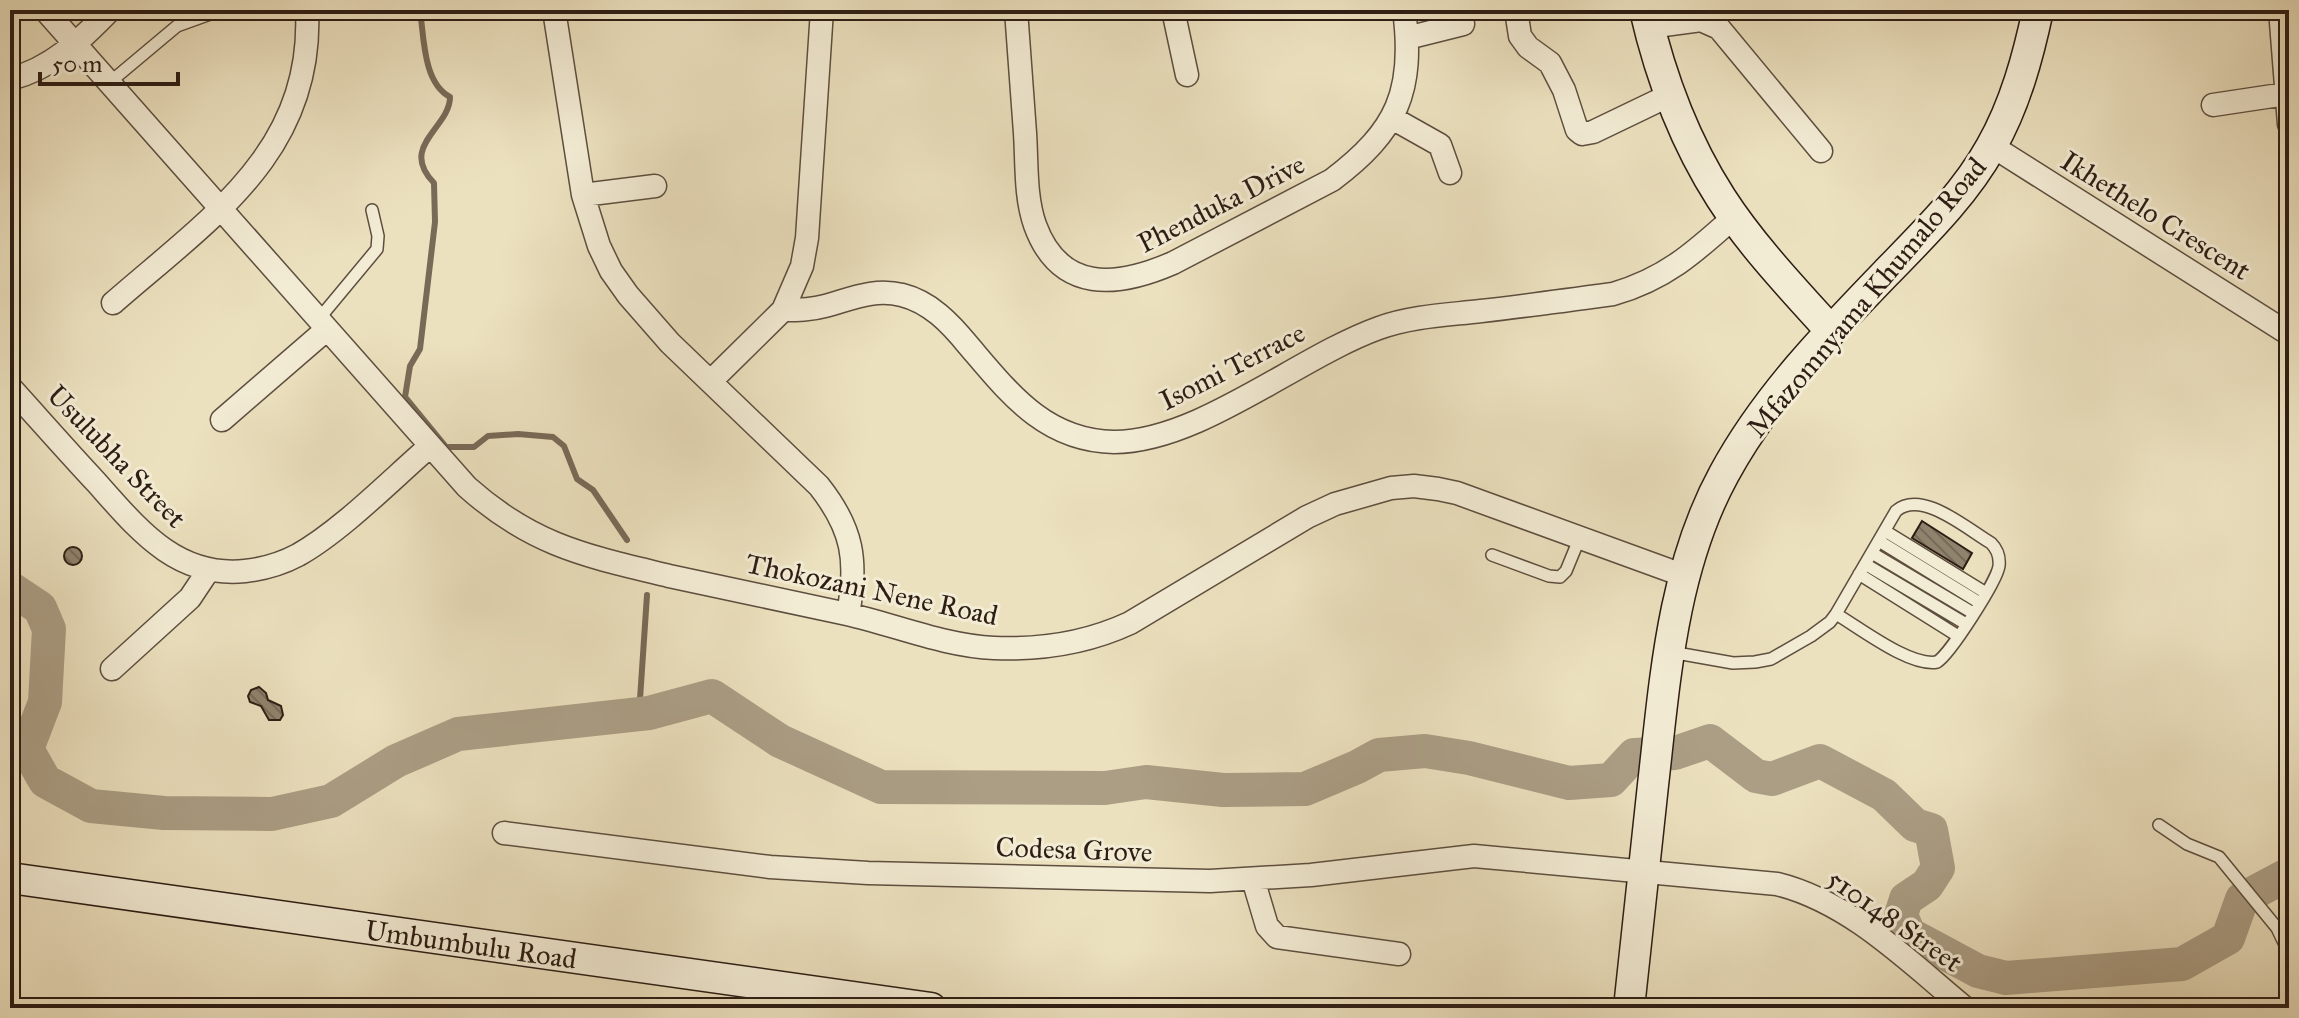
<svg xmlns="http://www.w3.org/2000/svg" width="2299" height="1018" viewBox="0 0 2299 1018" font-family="'IM FELL Great Primer',serif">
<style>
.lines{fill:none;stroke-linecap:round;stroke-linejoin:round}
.stream{stroke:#796a58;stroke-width:6}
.river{stroke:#ab9e85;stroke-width:34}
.building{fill:url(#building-back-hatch);stroke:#2d1d14;stroke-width:2}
.lane-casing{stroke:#5d4e3f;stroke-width:14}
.street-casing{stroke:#5d4e3f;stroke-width:25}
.secondary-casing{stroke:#2d1d14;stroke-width:33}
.lane{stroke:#f3ecd5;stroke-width:11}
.street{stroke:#f3ecd5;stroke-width:22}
.secondary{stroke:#f3ecd5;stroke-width:30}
.labels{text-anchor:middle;stroke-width:6;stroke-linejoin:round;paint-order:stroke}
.street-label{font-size:28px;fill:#2d1d14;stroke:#f3ecd5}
</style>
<defs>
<pattern id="building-back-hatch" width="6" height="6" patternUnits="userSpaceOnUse" patternTransform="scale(2)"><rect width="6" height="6" fill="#90836d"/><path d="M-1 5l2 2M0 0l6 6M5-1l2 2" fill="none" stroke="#766b58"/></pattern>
</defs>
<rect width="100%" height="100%" fill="#ece1bf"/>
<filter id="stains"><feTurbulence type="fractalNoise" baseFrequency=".0025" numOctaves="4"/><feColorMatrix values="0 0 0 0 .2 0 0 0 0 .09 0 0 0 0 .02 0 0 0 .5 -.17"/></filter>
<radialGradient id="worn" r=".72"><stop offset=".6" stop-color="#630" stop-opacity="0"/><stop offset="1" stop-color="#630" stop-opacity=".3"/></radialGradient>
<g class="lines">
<path class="stream" d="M420 10C424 37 423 83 450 97 450 128 398 146 434 183L435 222 420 349 410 366 405 397 446 447H474L488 436 518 434 553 437 564 446 577 479 593 490 627 540
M639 714 647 595"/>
<path class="river" d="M10 588 40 608 49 629 45 702 27 749 45 781 91 806 164 813 272 814 331 801 396 761 458 734 649 713 712 696 780 741 881 787 1105 788 1146 782 1223 790 1305 789 1357 767 1379 755 1425 751 1469 758 1569 783 1611 780 1634 755 1675 753 1710 741 1756 776 1772 779 1820 761 1884 795 1915 825 1931 830 1938 868 1927 885 1906 899 1901 915 1909 934 1978 971 2006 978 2182 964 2228 938 2242 899 2289 874"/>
</g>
<path class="building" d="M1922 521 1972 553 1963 569 1912 538Z
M64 556a9 9 0 1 1 18 0a9 9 0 1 1-18 0Z
M259 687 266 693 268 700 281 706 283 715 280 720H269L261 706 250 702 248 696 251 690Z"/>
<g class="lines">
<g class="lane-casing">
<path id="lane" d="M109 83 177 26 213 13
M318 320 377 249 378 236 372 210
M1885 531 1986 593
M1879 541 1980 603
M1872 553 1973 613
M1492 555 1549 576 1560 577 1566 571 1580 537
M1865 564 1966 624
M1859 574 1958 636
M1671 652 1733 663 1755 662 1771 659 1811 636 1830 622 1836 614 1896 511C1922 489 1967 529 1991 543 1997 549 2000 557 1999 566 1997 581 1950 654 1937 662 1910 667 1860 628 1836 614
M2159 825 2187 844 2219 857 2277 928 2289 953"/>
</g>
<g class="street-casing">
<path id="street" d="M45 10 467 487C533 546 587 556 669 576 728 589 788 601 847 614 895 625 945 646 994 648 1042 650 1087 643 1130 623L1307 517 1335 504 1391 488 1414 486 1438 489 1457 493 1685 576
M554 10 583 195 599 246 611 271 628 295 670 343 819 486C853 529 858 561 848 614
M1016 10C1019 51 1022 92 1025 133 1027 163 1025 197 1035 225 1060 294 1118 287 1173 263L1332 180C1397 131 1415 91 1404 10
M1173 10 1187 75
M1516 10 1520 36 1528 47 1550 63 1564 90 1577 130 1582 134 1593 132 1670 95
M2280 10 2289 124
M1649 27 1701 20 1719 28 1821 151
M1407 38 1463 24
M10 79C51 69 82 39 110 10
M2213 105 2286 94
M1392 118 1440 145 1450 173
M1992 146 2289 334
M583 195 655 186
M113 303C209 219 314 152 307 10
M783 310C797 310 811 310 825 306 851 299 874 288 902 295 930 302 950 323 968 345 1009 393 1045 441 1114 442 1199 442 1298 357 1379 328 1412 316 1447 315 1481 311 1525 306 1569 300 1613 294 1665 279 1694 253 1734 217
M711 381 783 310 802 266 807 238 822 10
M10 387C39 419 67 451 96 482 138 529 176 578 245 571 264 569 281 564 298 555 341 531 391 480 429 447
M222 420 326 330
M112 669 190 598 208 571
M504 833 770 867 868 873 1210 881 1311 875 1474 856 1777 884C1850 902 1908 961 1965 1008
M1253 879 1267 926 1277 937 1399 954"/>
</g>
<g class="secondary-casing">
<path id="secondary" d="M1645 10C1660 75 1685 142 1721 198 1752 246 1793 289 1831 331
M10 878 931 1008
M1629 1008C1637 934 1645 860 1653 785 1665 680 1672 569 1724 474 1765 398 1827 334 1887 272 1924 234 1965 194 1991 147 2015 105 2028 57 2038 10"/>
</g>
<use href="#lane" class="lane"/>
<use href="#street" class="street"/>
<use href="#secondary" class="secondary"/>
</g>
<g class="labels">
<g class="street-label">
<text transform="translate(1221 203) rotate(-27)" y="10">Phenduka Drive</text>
<text transform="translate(2156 215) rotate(32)" y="10">Ikhethelo Crescent</text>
<text transform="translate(1866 297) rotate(-50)" y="10">Mfazomnyama Khumalo Road</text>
<text transform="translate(1232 366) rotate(-27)" y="10">Isomi Terrace</text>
<text transform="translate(117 456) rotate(46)" y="10">Usulubha Street</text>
<text transform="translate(872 589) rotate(12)" y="10">Thokozani Nene Road</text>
<text transform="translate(1074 849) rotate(2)" y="10">Codesa Grove</text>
<text transform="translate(1895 920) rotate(35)" y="10">510148 Street</text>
<text transform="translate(471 944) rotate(8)" y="10">Umbumbulu Road</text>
</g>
</g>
<rect width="2299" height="1018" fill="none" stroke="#ece1bf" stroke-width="40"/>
<rect x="12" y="12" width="2275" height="994" fill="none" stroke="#2d1d14" stroke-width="4"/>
<rect x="20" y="20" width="2259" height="978" fill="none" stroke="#2d1d14" stroke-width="2"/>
<path d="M40 72v12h138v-12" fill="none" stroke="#2d1d14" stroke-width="4"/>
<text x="52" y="72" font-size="24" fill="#2d1d14" stroke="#f3ecd5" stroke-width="6" paint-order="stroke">50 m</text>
<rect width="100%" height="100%" filter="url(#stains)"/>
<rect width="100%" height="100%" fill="url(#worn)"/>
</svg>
